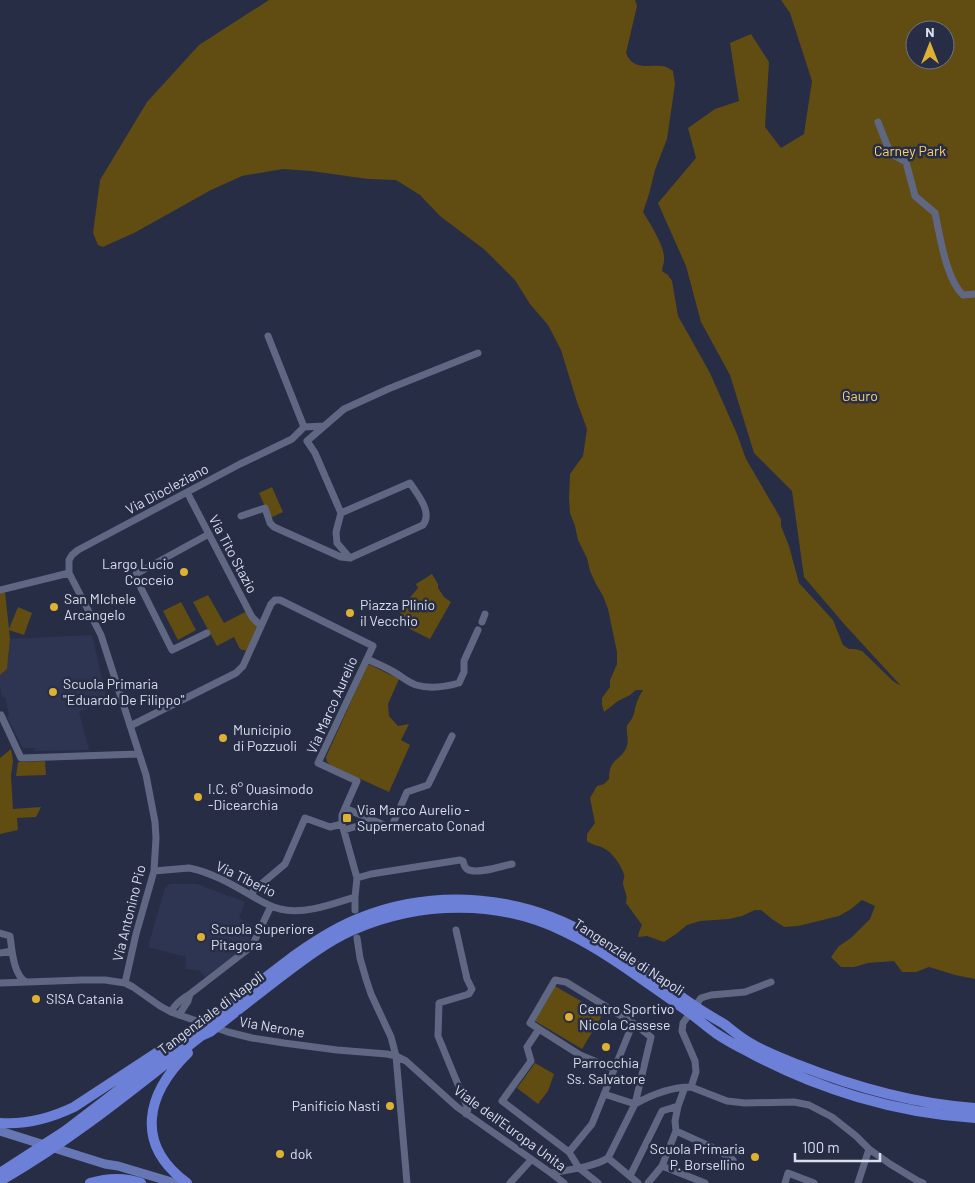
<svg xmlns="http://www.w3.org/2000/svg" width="975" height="1183" viewBox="0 0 975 1183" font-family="Barlow,sans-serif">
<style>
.built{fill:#2e3553}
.green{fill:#614c12;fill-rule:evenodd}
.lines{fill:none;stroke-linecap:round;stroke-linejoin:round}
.minor{stroke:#5f6783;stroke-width:7}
.major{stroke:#6776b5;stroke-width:9}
.highway{stroke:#6d80d7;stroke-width:10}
.poi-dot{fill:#deb133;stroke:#272d45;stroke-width:2}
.labels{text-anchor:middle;stroke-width:5;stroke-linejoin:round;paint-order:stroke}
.park-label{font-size:14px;fill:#f7d16f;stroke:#272d45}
.street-label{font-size:14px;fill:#dadfef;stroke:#272d45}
.poi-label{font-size:14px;fill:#dadfef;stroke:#272d45;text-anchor:start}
</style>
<rect width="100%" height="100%" fill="#272d45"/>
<path class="built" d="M92 635 107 700 79 712 89 750 35 751V748H23L7 717 9 714 5 697H2L0 686V675L7 669 10 639Z
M170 884H197L245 902 239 918 256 927 245 948 205 977 199 970 185 969 186 957 148 947 165 888Z"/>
<path class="green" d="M269 0H635L637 6 626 53C633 70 646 65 662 66 666 66 670 69 673 71L675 84 667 139 655 170 649 194 643 212C649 222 666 248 664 260 664 264 662 267 662 271L668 275 672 281 678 316 710 373 737 434 746 459 781 519V526L789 546 799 583 833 620 843 645 849 649H855L862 651 893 681 901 686 845 625 804 577 792 491 754 453 730 375 701 322 686 266 658 203 696 158 688 128 715 109 739 101 730 43 751 34 769 62 765 127 781 148 804 134 812 81 790 13 781 0H975V979L955 975 929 967 916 972H902L894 961 868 963 854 967H841L831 957 839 946 851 938 870 919 875 906 862 900 851 909 839 916 798 926 784 927 772 919 761 910H755L742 916 729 919 700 921 687 925 676 934 664 942 647 936 638 937 639 932 642 925 626 903C628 893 624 892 623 883 623 880 625 878 624 875 623 868 612 852 605 849 599 845 593 846 587 841V834L595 823 590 798 597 786 604 784 609 779C609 757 621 762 627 746 629 740 626 733 627 726 628 723 632 720 633 716 635 713 634 709 636 705 637 700 640 695 643 690H636L630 695 618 701 604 712 602 705V698L610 687V680L617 664V652L608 609 603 596 596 584 590 571 587 558 578 540 575 526 570 513 569 499 570 474 583 456 587 429 577 402 561 350 548 325 530 304 515 280 485 250 440 216 420 195 396 180 368 179 311 171 283 169 242 176 211 190 134 233 107 245 103 247 98 245 93 233 100 180 147 102 199 45ZM915 30H945V60H915Z
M272 487 283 512 270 518 259 493Z
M432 574 438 584V588L444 597 451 602 430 639 396 622 406 602 418 588 416 584Z
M5 592 9 629 18 607 32 613 24 635 9 630 10 639 7 669 0 675V593Z
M208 595 224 623 247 611 259 626 247 651 240 649 234 637 217 646 193 602Z
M181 602 196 630 178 640 163 611Z
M368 664 399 679 388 704 389 716 398 726 409 724 401 740 410 745 389 792 332 766C329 764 326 762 326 757Z
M11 749 13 761 11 776 13 809 41 807 36 817 17 818 18 830 0 834V758Z
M45 761 46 775 16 776 18 762Z
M555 986 603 1014 582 1049 535 1021Z
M535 1063 554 1074 548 1091 538 1104 517 1088Z"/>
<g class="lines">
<path class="minor" d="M878 122 887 145 893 155 906 162 915 196 935 213C940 236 946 279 963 295L975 294
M268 336 304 427
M307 441 315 453 341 513 336 532 337 543 350 558 423 525C433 512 417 494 410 483L341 513
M307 441 344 409 388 389 478 353
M187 492 252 617 261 626
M241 516 265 508 270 523 274 527 341 557 350 558
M0 590 69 573
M482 622 485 614
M207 633 172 650 136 578V574L209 534
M367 659C375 663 384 666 392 671 400 675 407 682 416 685 429 689 445 687 459 683L464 672V661L478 630
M1 715 21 758 139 754
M130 726 236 673 243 666 271 604 275 600H280L373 646 318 763 357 781 342 815V824L357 878 355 897V910
M345 808 391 828 407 792 428 785 452 736
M344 830 374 821
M154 871 189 868C211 872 233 885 252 896 261 901 270 907 280 909 303 915 333 904 355 897
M357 878 371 874 460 860 463 861C464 864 464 867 467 869 476 875 502 866 512 864
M251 895 254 890 285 864 305 818 330 827 342 824
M456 930 467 979 472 989 469 994 439 1003 438 1036 468 1109 466 1114
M0 933 10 936C12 949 13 975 26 982
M357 938 360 958 366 979 371 994 391 1037 396 1056 407 1183
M0 953 12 951
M0 983 82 980H105L125 983 133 987 160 1006 171 1012 228 1032 252 1038 284 1043 337 1050 387 1054 396 1056 406 1061 457 1107 551 1173 564 1183
M125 983 136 934 154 871 156 838 155 822 146 775 101 635 69 573V560L72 555 78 550 240 464 292 439 304 427 324 426
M190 994 252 946 271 906
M171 1012C175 1004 183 998 190 994L188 1001 179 1015
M539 1029 530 1023 555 980 566 982 633 1023 651 1037 635 1104 608 1158C594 1167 568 1170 551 1173
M691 1087 696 1072 695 1061 682 1031 683 1023 701 998 711 995 745 992 771 982
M604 1094 635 1104C651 1095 672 1087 691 1087L727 1101 745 1103 794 1102 809 1105 832 1117 856 1136 869 1149 890 1164 918 1181 923 1183
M676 1131 716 1149 733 1160
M569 1152 502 1101 531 1061 527 1047 539 1029 580 1055 614 1069
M608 1158 638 1183
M662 1166 705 1183
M630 1176 662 1111 678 1106
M510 1183 531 1160
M598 1183 579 1168 569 1152 592 1124 633 1023
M648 1183 662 1166 676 1131 675 1121 678 1106 685 1087
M785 1183 788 1173 814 1183
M858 1183 869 1149"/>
<path class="major" d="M0 1131 105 1164 118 1166 175 1183"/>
<path class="highway" d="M0 1123C26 1125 51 1118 74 1107L164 1048
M0 1173 65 1131 295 955C315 941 336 927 360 918 435 888 523 895 592 937 625 957 657 980 689 1002 700 1010 712 1017 724 1024 733 1031 742 1039 752 1044 765 1052 782 1058 796 1064 854 1087 913 1104 975 1108
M0 1181C72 1140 136 1087 201 1036L210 1032C232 1015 253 998 274 982 299 963 324 943 353 930 419 901 499 899 565 932 607 952 645 982 683 1008 695 1016 705 1026 717 1034 726 1040 737 1046 747 1051 816 1089 896 1113 975 1118
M90 1183C107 1178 124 1177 141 1183
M187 1183C134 1144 146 1094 188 1053"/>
</g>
<g class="poi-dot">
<circle cx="184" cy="572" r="5"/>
<circle cx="54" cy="607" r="5"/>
<circle cx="350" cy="613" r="5"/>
<circle cx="53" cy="692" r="5"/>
<circle cx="223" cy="738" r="5"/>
<circle cx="198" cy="797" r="5"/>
<rect x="342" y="813" width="10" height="10" rx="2.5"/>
<circle cx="201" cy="937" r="5"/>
<circle cx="36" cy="999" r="5"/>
<circle cx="569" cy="1017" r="5"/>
<circle cx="606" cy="1047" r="5"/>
<circle cx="390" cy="1106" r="5"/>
<circle cx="280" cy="1154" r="5"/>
<circle cx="755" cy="1157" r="5"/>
</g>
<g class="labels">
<g class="park-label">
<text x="910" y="156">Carney Park</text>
<text x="860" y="401">Gauro</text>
</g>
<g class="street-label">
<text transform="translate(167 489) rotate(-28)" y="5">Via Diocleziano</text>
<text transform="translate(233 554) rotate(62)" y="5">Via Tito Stazio</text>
<text transform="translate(332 705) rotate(-66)" y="5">Via Marco Aurelio</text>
<text transform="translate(246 879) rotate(26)" y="5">Via Tiberio</text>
<text transform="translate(129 913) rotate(-76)" y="5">Via Antonino Pio</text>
<text transform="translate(629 957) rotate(33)" y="5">Tangenziale di Napoli</text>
<text transform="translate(211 1013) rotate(-37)" y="5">Tangenziale di Napoli</text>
<text transform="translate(272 1027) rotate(10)" y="5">Via Nerone</text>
<text transform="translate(510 1128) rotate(36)" y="5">Viale dell'Europa Unita</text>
</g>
<g class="poi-label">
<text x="174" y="569" text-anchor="end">Largo Lucio<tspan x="174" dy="16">Cocceio</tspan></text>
<text x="64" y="604">San MIchele<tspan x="64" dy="16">Arcangelo</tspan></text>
<text x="360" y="610">Piazza Plinio<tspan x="360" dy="16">il Vecchio</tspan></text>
<text x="63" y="689">Scuola Primaria<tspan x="63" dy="16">"Eduardo De Filippo"</tspan></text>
<text x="233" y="735">Municipio<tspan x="233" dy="16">di Pozzuoli</tspan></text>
<text x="208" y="794">I.C. 6° Quasimodo<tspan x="208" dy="16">-Dicearchia</tspan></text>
<text x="357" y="815">Via Marco Aurelio -<tspan x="357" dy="16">Supermercato Conad</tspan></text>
<text x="211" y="934">Scuola Superiore<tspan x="211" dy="16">Pitagora</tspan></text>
<text x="46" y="1004">SISA Catania</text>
<text x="579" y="1014">Centro Sportivo<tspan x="579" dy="16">Nicola Cassese</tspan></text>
<text x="606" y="1068" text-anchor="middle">Parrocchia<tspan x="606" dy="16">Ss. Salvatore</tspan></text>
<text x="380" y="1111" text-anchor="end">Panificio Nasti</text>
<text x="745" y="1154" text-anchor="end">Scuola Primaria<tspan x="745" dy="16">P. Borsellino</tspan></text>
<text x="290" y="1159">dok</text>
</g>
</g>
<g transform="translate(930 45)"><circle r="24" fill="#272d45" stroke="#6f7489"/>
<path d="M0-4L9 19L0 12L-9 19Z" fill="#deb133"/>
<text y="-8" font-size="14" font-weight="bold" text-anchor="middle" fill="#dadfef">N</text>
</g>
<path d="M795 1153v8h85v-8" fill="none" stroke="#dadfef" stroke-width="2.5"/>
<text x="802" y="1153" font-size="15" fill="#dadfef" stroke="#272d45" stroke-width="4" paint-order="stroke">100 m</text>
</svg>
